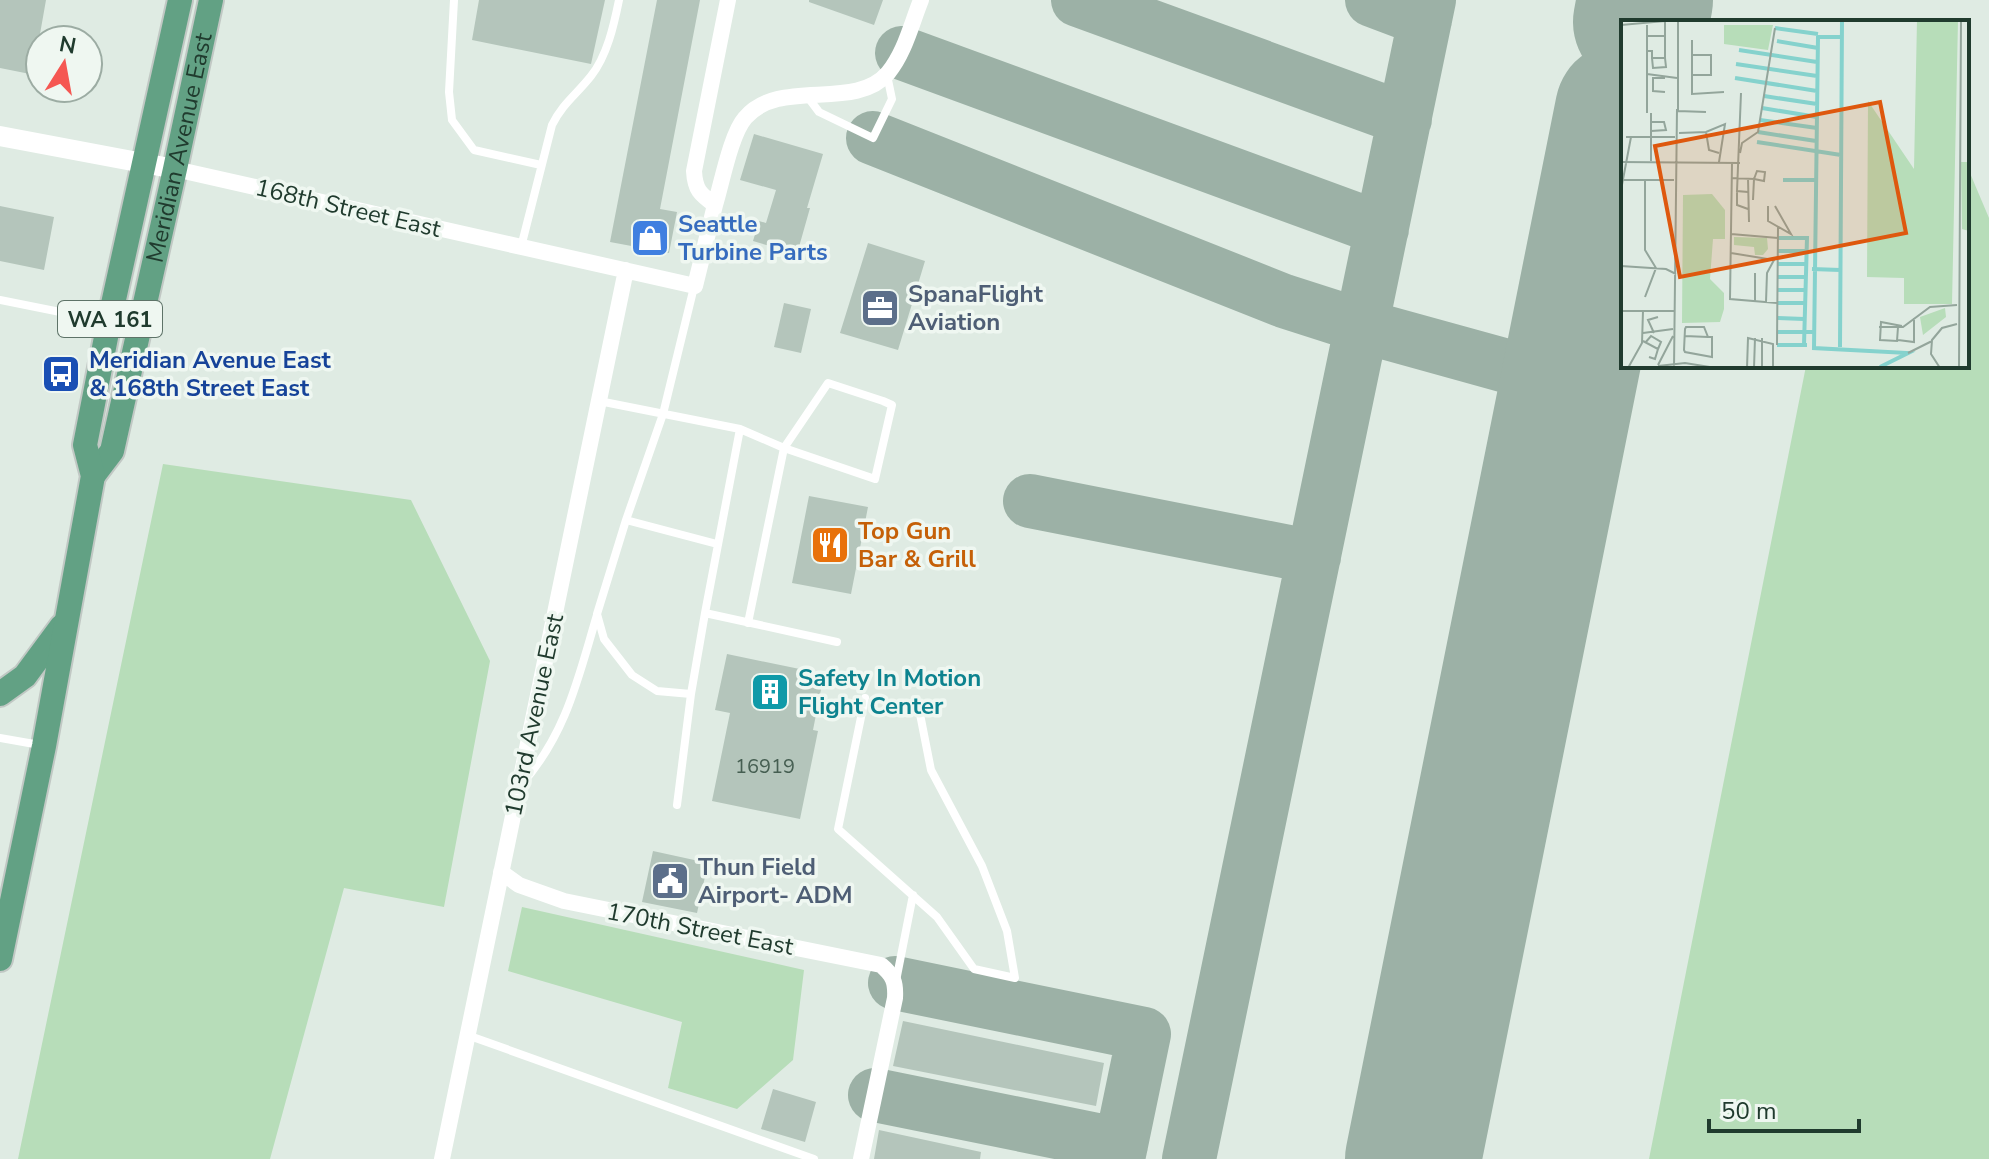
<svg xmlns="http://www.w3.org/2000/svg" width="1989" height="1159" viewBox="0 0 1989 1159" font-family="'Nunito Sans',sans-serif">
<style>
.green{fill:#b7ddb9}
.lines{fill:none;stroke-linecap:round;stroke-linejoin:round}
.taxiway{stroke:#9cb1a6;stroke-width:54}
.runway{stroke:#9cb1a6;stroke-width:136}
.building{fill:#b4c5bb}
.primary-casing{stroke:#c1c8c4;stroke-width:28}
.service{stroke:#fff;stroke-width:8}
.minor{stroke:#fff;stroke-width:16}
.tertiary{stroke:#fff;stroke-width:20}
.primary{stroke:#62a184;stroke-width:24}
.labels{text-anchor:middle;stroke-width:7;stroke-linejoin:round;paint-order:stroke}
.number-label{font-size:20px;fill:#455e51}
.shield{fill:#eff7f1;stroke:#5e7368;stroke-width:2}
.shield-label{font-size:22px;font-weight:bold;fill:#203b2e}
.street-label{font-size:24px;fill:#203b2e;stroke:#eff7f1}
.shop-label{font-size:24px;font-weight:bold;fill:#366cbe;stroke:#eff7f1;text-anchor:start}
.service-label{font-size:24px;font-weight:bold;fill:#4e5e75;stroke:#eff7f1;text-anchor:start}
.transit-label{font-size:24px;font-weight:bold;fill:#164399;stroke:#eff7f1;text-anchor:start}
.food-label{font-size:24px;font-weight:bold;fill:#c56008;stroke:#eff7f1;text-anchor:start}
.culture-label{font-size:24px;font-weight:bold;fill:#0d838f;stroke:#eff7f1;text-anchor:start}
.inset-river{fill:none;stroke:#85d2cd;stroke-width:4}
.inset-road{fill:none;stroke:#93a59b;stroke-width:2}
.view{fill:#de580e;fill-opacity:0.15;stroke:#de580e;stroke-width:4}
.inset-edge{fill:none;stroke:#203b2e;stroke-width:4}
</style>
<rect width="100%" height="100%" fill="#dfebe3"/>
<path class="green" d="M1967 166 1989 218V1159H1649L1806 366H1967Z
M163 464 411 500 490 661 444 907 344 888 270 1159H18Z
M522 907 804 970 793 1060 737 1109 668 1088 682 1022 508 971Z"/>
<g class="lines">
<path class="taxiway" d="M1078 0 1405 119
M1372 0 1425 20
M902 53 1382 229
M873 138 1284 301 1362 326 1568 383
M1030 501 1314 557
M895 983 1144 1034 1118 1159
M875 1095 1121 1145
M1189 1159 1429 0"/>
<path class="runway" d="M1641 22 1645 0
M1413 1159 1623 110"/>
</g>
<path class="building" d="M0 0H46L40 34V76L0 68Z
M479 0H605L591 64 472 40Z
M657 0H700L660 209 677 212 669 253 610 242Z
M809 0H883L874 25 809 2Z
M754 134 823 154 807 208H810L797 254 753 241 759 221 766 223 776 190 740 180Z
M0 206 54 217 44 270 0 261Z
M868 243 925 261 898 350 840 333Z
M784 303 811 309 801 353 774 347Z
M809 496 868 507 851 594 792 583Z
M727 654 824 674 813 730 818 731 800 819 712 801 730 713 715 710Z
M653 851 708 863 697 913 642 902Z
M903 1021 1104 1063 1096 1106 893 1066Z
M773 1089 816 1102 805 1142 761 1129Z
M879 1130 981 1152 980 1159H874Z"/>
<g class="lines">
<g class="primary-casing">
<g id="primary">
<path id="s1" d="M93 476 112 451 175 169 211 0"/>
<path d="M0 694 25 676 62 626"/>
<path d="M0 959 44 746 93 476 85 445 109 322 180 0"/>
</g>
</g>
<path class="service" d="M454 0 449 92 452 120 474 150 541 165
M807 96 819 112 873 138 892 99 887 75
M521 247 552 125C563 103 576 95 591 76 607 56 614 25 619 0
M694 287 663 414 626 520 717 544
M0 300 105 321
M599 401 740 429 784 448 828 383 883 401 892 405 875 479 784 448 748 623
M626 520 597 614 604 639 632 675 657 691 691 694
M705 613 837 642
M865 698 838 829 937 917 974 969 1015 978 1007 931 982 866 931 770 919 709
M0 738 40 745
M522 784C567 732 578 678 597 615
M677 805 691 694 705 613 740 429
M896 981 913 895
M467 1035 814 1159"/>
<path class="minor" d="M175 169 695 286 715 205C700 194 695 190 694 171L728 0
M715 205C722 182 731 134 745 118 779 77 855 112 888 73 905 52 911 25 921 0
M501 872 519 885 564 901 881 965C893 975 896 982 895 998L861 1159
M442 1159 626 270"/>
<path class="tertiary" d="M0 136 175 169"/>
<use href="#primary" class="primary"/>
</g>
<defs>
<g id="shop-square" transform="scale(2)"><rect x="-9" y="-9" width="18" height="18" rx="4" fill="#3f7fe0" stroke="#eff7f1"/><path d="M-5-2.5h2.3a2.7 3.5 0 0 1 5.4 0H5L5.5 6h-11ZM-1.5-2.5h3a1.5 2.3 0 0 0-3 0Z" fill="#fff"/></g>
<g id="office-square" transform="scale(2)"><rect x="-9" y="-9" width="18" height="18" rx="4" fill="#5c6f8a" stroke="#eff7f1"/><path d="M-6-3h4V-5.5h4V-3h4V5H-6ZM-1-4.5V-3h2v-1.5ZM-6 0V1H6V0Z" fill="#fff"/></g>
<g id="bus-square" transform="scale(2)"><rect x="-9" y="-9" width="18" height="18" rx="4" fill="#1a4fb4" stroke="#eff7f1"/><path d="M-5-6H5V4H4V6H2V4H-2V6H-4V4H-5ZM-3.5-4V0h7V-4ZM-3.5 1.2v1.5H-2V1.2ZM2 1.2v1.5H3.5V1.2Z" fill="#fff"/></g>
<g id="restaurant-square" transform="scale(2)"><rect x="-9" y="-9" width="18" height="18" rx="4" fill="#e8710a" stroke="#eff7f1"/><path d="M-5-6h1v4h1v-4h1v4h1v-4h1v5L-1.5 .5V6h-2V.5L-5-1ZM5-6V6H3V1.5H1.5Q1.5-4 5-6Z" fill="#fff"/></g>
<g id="building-square" transform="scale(2)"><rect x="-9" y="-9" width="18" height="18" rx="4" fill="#0f9aa8" stroke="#eff7f1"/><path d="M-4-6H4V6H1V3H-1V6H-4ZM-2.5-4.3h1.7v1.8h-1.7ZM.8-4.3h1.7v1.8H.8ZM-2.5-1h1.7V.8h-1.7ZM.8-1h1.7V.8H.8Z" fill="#fff"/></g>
<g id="civic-square" transform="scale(2)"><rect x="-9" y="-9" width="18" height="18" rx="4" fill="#5c6f8a" stroke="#eff7f1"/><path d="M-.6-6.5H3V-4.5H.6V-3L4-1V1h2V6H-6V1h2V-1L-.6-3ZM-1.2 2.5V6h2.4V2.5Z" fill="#fff"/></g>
</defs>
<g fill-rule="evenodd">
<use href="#shop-square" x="650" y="238"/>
<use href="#office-square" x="880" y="308"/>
<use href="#bus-square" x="61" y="374"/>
<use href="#restaurant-square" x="830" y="545"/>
<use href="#building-square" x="770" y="692"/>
<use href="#civic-square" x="670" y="881"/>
</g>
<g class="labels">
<g class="number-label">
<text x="765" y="773">16919</text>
</g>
<rect class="shield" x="58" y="301" width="104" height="36" rx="6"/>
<g class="shield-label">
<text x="110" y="327">WA 161</text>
</g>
<g class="street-label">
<text dy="8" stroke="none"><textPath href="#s1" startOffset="342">Meridian Avenue East</textPath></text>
<text transform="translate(348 208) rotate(13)" y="8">168th Street East</text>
<text transform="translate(534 715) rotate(-78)" y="8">103rd Avenue East</text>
<text transform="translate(700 929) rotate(11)" y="8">170th Street East</text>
</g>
<g class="shop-label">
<text x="678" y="232">Seattle<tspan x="678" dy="28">Turbine Parts</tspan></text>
</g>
<g class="service-label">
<text x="908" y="302">SpanaFlight<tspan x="908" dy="28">Aviation</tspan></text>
<text x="698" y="875">Thun Field<tspan x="698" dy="28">Airport- ADM</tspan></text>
</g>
<g class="transit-label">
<text x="89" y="368">Meridian Avenue East<tspan x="89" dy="28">&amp; 168th Street East</tspan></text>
</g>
<g class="food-label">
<text x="858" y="539">Top Gun<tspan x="858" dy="28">Bar &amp; Grill</tspan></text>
</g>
<g class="culture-label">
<text x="798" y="686">Safety In Motion<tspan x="798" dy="28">Flight Center</tspan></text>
</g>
</g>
<g transform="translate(1621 20)">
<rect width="348" height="348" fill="#dfebe3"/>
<path d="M296 0H337L331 284H283V258L246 257 247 81 293 149ZM103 5H152L147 30 103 24ZM340 142H348V211L341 209ZM91 174 104 190V219H92L89 259 103 273V289L99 302 61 303 62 175ZM113 217 146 218 147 229 142 235H134L133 227 113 225ZM324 288 325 297 302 315 299 297Z" fill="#b7ddb9"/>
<path class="inset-river" d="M154 8 197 14M221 17H197L193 328 287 333 259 347M156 21 197 28M118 30 196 42M115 44 196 56M114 58 196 71M143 76 196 84M141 88 196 97M139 100 196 108M137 112 195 121M136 122 220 135M162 160H195M157 218H186L183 325M157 231H186M157 244H186M191 249 219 250M157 257H186M157 270H186M156 283H183M156 298 183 299M156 312H193M156 325H186M219 327 221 0"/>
<path class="inset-road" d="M57 0V92M0 5 44 1V16M26 16H44V38H31V31H26M71 20V74L103 72M71 35H90V55H71M31 38 32 48 45 47 44 38M26 54 56 58M44 58H32V71L44 72M120 73 116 171 127 172M57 91 85 92M26 93V5M30 93V141M30 111 45 110 43 102H31M85 112 88 130 98 133M58 113 85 112 104 104 98 142M5 117H54M119 133 121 123 137 112 154 8M0 142 119 143M111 143 109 279 156 283M111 158 133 159 136 151 144 152 143 161 133 159 132 180M127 158 128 202M0 160H53M24 160V230L35 248 24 277M0 170 10 117M116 171V185L127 189M147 186V201L170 214 154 186M110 214 157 218M110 233 153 240 146 253 145 282M0 246 45 249 55 254M134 282V253M0 291H54M258 307H282L309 287 336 285M277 307 276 321 259 320 260 302 281 306M22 313 52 309M33 313 27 300 37 297M64 316 87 317H91V337L64 332 63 330 64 309 65 307H83L87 317M277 320 293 322V298M22 321 37 329 34 339 28 337M24 323 30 316 40 322 37 329M156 325 157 207M287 333 311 321M37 345 52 316M37 346 64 343 95 348M7 348 21 323 22 291M53 348 56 89M126 348 127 318 152 324V348M133 348 134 318M141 348V318M319 348 310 334 311 320 321 308 336 304M338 348 340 0"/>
<path class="view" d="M259 82 285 213 59 257 34 126Z"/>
<rect width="348" height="348" class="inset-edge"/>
</g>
<g transform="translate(64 64) rotate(11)"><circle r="38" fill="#eff7f1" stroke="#9caca3" stroke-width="2"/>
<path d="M0-6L14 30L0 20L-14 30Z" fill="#f55752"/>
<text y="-12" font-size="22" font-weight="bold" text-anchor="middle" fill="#203b2e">N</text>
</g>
<path d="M1709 1119v12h150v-12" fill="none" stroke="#203b2e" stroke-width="4"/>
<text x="1721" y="1119" font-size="24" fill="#203b2e" stroke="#eff7f1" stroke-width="6" paint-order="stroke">50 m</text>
</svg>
